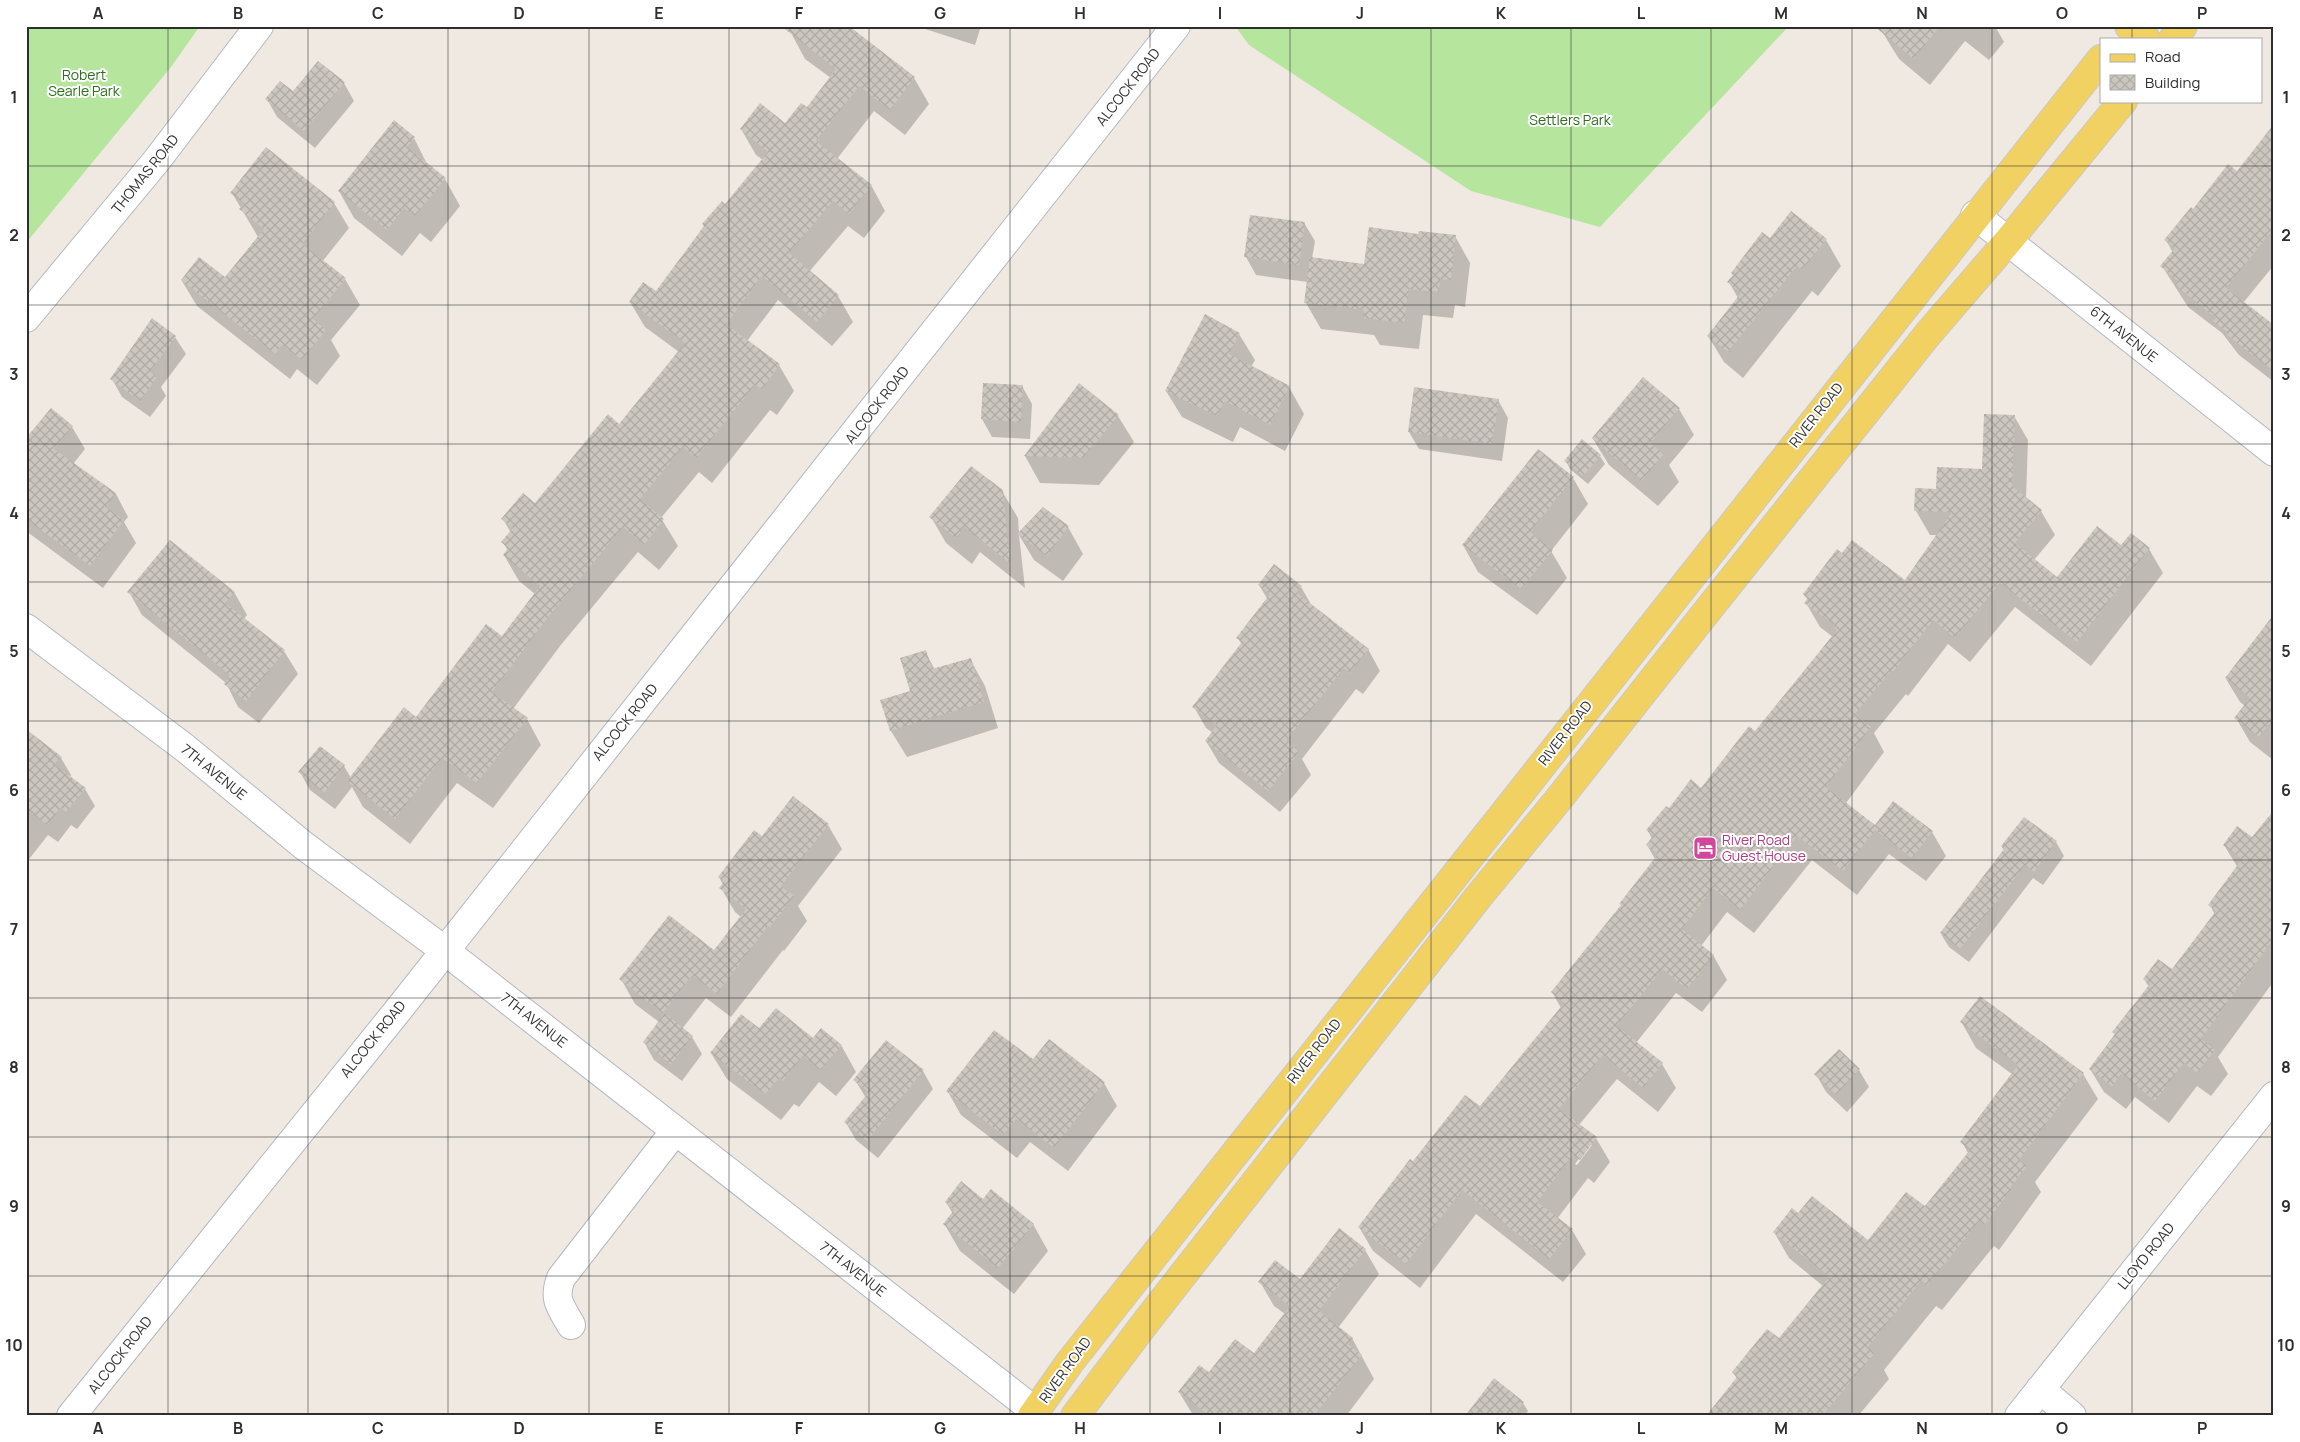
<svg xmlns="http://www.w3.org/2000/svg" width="2300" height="1442" viewBox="0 0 2300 1442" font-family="Manrope,sans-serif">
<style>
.grass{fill:#b6e59e}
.shadow{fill:#0003;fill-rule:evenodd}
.building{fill:url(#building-cross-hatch)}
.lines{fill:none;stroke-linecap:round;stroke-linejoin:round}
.minor-casing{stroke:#b4b7c1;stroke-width:30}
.major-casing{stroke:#c9c9c9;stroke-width:30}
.minor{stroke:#fff;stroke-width:28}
.major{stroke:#f2d163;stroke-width:28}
.grid{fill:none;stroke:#2e2e2e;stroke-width:1;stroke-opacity:0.55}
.labels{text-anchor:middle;stroke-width:4;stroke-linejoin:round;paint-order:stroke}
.park-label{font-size:14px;fill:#2c6e1b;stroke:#fff}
.street-label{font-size:14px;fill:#2e2e2e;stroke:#fff}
.hotel-label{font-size:14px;fill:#b23c85;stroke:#fff;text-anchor:start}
.neatline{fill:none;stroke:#2e2e2e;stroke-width:2}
.grid-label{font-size:16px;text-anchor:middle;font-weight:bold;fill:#2e2e2e}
</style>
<defs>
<pattern id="building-cross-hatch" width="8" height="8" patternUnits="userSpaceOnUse" patternTransform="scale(1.25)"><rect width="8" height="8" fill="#cbc7bf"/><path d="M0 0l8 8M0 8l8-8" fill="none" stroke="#afaba4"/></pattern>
</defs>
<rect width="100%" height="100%" fill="#efe9e1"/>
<path class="grass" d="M26 26H200L171 67 26 243Z
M1235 26H1789L1600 227 1471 191 1249 45Z"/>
<path class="shadow" d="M846 26 914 78 929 104 905 135 874 111 837 159 871 185 885 211 864 238 848 226 809 272 838 296 853 322 832 346 778 300 747 341 779 365 794 391 777 415 770 410 712 483 699 472 661 518 678 546 659 570 638 552 560 646 513 709 527 719 541 745 493 808 457 783 410 844 363 807 352 787 335 809 310 790 300 772 320 747 344 766 351 778 502 638 535 594 519 581 504 555 508 551 503 542 511 533 503 519 535 504 620 425 679 352 645 327 630 302 656 293 763 160 756 155 741 129 785 125 807 109 831 78 805 59 791 33Z
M916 26H981L975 45Z
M1889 26H1995L2004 42 1989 60 1965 41 1930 85 1899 59 1883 33Z
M344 83 354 101 315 148 277 117 267 99Z
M2274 126V265L2243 303 2274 326V382L2239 355 2222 333 2188 307 2162 266 2173 253 2166 240 2193 210 2237 172Z
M414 138 428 166 445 179 460 206 431 242 420 233 402 256 354 218 339 191Z
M232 193 334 203 349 228 322 262 345 279 360 305 331 340 340 356 317 385 297 369 290 379 197 306 182 281 225 279 258 237Z
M1304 223 1315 241 1312 259 1365 266 1419 235 1455 236 1470 263 1465 307 1455 305 1453 318 1423 315 1419 349 1380 345 1374 335 1321 329 1306 303 1308 282 1256 275 1246 257Z
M1770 240H1826L1841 266 1818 296 1812 291 1743 378 1724 362 1708 336 1738 298 1729 282Z
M152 320 175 337 186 354 161 387 166 396 150 417 122 397 112 379Z
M1239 334 1255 360 1251 367 1289 387 1304 414 1285 451 1240 427 1233 442 1182 417 1166 391Z
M984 384 1022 386 1032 404 1030 439 992 437 982 419Z
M1079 384 1118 416 1134 442 1099 485 1040 483 1025 456Z
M1498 400 1508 418 1502 461 1419 449 1409 432Z
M1679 409 1694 435 1669 465 1679 482 1658 506 1609 465 1593 439Z
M2014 416 2028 440 2026 499 2041 511 2055 535 2034 560 2058 579 2122 547 2149 549 2163 573 2091 666 2015 607 1970 662 1948 644 1908 696 1906 694 1874 733 1884 752 1846 803 1875 827 1932 832 1946 856 1926 881 1889 854 1857 895 1812 860 1754 933 1727 912 1701 946 1713 955 1727 980 1702 1012 1676 993 1636 1043 1662 1064 1676 1088 1658 1112 1617 1079 1579 1125 1596 1138 1610 1162 1594 1183 1588 1178 1557 1219 1572 1230 1586 1254 1563 1282 1476 1214 1420 1288 1373 1251 1359 1227 1414 1163 1480 1108 1561 1008 1552 992 1622 906 1655 859 1647 845 1652 839 1648 831 1669 810 1702 789 1756 732 1833 637 1820 627 1806 603 1808 600 1804 595 1843 554 1905 582 1937 535H1930L1916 511 1937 490 1983 470ZM1589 1145H1592L1577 1165 1575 1164Z
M72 427 85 449 73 464 116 494 128 517 124 522 136 543 103 588 26 531V440Z
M1582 441 1600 456 1605 464 1588 484 1570 469 1566 461Z
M1573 478 1588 504 1551 551 1567 578 1537 615 1478 572 1463 545Z
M1002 491 1018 518 1019 533 1068 527 1083 554 1063 581 1034 560 1019 535 1025 588 980 552 972 564 946 543 931 517Z
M1259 585 1301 587 1312 606 1368 649 1380 671 1363 694 1356 689 1302 759 1311 775 1280 812 1219 763 1206 741 1213 733 1206 728 1194 707 1242 645 1238 638 1268 600Z
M129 592H234L247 615 244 619 284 651 298 674 259 723 238 707 226 683 142 615Z
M2274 616V758L2273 760 2250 742 2236 718 2245 706 2240 702 2226 679Z
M925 651 935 670 970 659 985 686 998 728 907 757 891 731 882 701 912 692Z
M26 738 61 758 71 775 70 777 85 789 95 806 77 829 71 825 58 842 48 835 26 863Z
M2274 812V981L2218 1057 2228 1074 2211 1096 2197 1086 2169 1123 2135 1097 2126 1109 2104 1092 2090 1069 2149 987 2144 979 2172 971 2215 915 2210 905 2238 868 2224 845 2252 839Z
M2024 818 2056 842 2064 856 2043 885 2033 878 1969 962 1949 947 1941 934 2004 850 2002 847Z
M828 825 842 849 798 906 807 921 784 951 783 950 731 1017 706 998 682 1029 692 1037 702 1054 682 1081 654 1060 644 1042 659 1022 635 1004 621 979 714 952 741 917 735 912 721 888 723 885 719 877 762 838Z
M1962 1023 2083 1074 2098 1099 2035 1182 2041 1192 1999 1250 1994 1246 1942 1310 1936 1306 1884 1370 1889 1379 1858 1416H1707L1737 1379 1733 1372 1779 1340 1823 1286 1789 1258 1774 1232 1798 1215 1868 1242 1925 1208 1968 1153 1962 1142 2012 1074 1976 1048Z
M759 1030 841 1045 856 1072 836 1096 819 1082 799 1107 794 1104 781 1120 727 1079 711 1053Z
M1033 1061 1104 1083 1117 1106 1068 1171 1030 1142 1017 1158 961 1115 948 1092Z
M1859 1070 1869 1087 1847 1112 1826 1092 1816 1074Z
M923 1071 933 1089 878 1158 856 1140 846 1123 866 1098 855 1080Z
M983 1201 1033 1224 1048 1251 1014 1294 960 1251 945 1225 953 1214 946 1202Z
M1339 1230 1365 1250 1379 1274 1338 1328 1352 1338 1374 1379 1346 1416 1193 1415 1179 1392 1209 1374 1254 1355 1285 1314 1274 1306 1260 1282 1301 1281Z
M1523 1403 1528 1411 1525 1416H1466Z"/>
<path class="building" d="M781 26H849L915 77 890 110 859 86 816 141 872 185 849 214 833 201 789 253 839 295 817 322 762 276 726 324 780 364 762 390 755 385 696 458 683 447 640 499 664 519 644 545 623 527 546 620 492 692 528 718 477 783 442 758 395 819 347 781 404 707 416 717 486 624 502 636 540 586 503 555 508 548 501 542 513 528 501 519 523 493 535 503 608 414 619 424 685 343 629 302 643 282 656 291 704 226 702 224 722 201 725 204 768 152 740 129 760 103 785 123 801 103 807 107 836 69Z
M1874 26H1940L1914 59Z
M318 61 345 82 304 131 265 99 280 81 293 91Z
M394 120 415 137 407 147 446 178 415 216 404 208 387 230 338 191Z
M2274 124V228L2226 288 2274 325V372L2226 334 2227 332 2213 321 2216 318 2175 285 2178 281 2160 266 2175 248 2164 240 2191 207 2193 209 2228 164 2237 171Z
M266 147 335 202 302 244 346 278 313 319 326 330 302 360 282 345 275 354 181 280 199 257 225 277 264 229 239 209 244 203 230 193Z
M1791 211 1827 239 1802 270 1797 266 1728 352 1707 336 1741 293 1727 282 1733 275 1731 273 1762 232 1770 238Z
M1250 215 1305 222 1299 265 1244 257Z
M1369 227 1418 234 1419 231 1456 235 1451 280 1440 279 1439 292 1409 289 1404 323 1363 318 1364 310 1304 303 1310 257 1364 264Z
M1205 314 1240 333 1229 354 1290 386 1270 425 1225 401 1217 416 1165 391Z
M152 318 176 336 150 372 157 377 140 401 110 379Z
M1643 377 1680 408 1650 443 1664 454 1642 481 1592 438Z
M983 383 1023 385 1021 422 981 419Z
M1079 383 1119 415 1083 458 1024 456Z
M1414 387 1499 399 1492 444 1408 432Z
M51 408 73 426 54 449 116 493 106 507 124 520 90 566 26 519V438Z
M1984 414 2015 415 2012 486 2042 510 2015 543 2057 577 2097 526 2121 545 2131 533 2150 548 2077 642 2000 583 1955 638 1933 620 1893 672 1891 671 1855 714 1871 727 1826 787 1875 825 1893 801 1933 831 1912 858 1875 830 1843 871 1797 836 1740 910 1713 888 1682 929 1714 955 1687 989 1662 969 1617 1026 1663 1063 1643 1088 1603 1055 1559 1109 1597 1137 1580 1160 1573 1155 1537 1202 1573 1229 1549 1259 1462 1190 1406 1264 1358 1227 1410 1159 1413 1161 1465 1095 1480 1106 1564 1003 1551 992 1621 905 1619 904 1658 854 1646 845 1653 836 1646 830 1666 806 1669 808 1691 779 1701 788 1749 726 1755 731 1837 630 1834 627 1835 625 1804 603 1808 598 1803 594 1837 549 1842 553 1852 540 1905 580 1952 512 1914 511 1915 488 1936 489 1937 467 1982 469Z
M1582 439 1601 455 1583 476 1564 461Z
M1538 449 1574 477 1530 532 1553 550 1521 589 1462 545Z
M971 466 1003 490 1010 563 964 527 956 538 929 517Z
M1043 507 1069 526 1047 556 1017 534Z
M170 540 235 592 225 603 285 650 246 701 224 684 230 675 127 592Z
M1274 564 1302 586 1297 593 1369 649 1350 673 1344 668 1286 741 1299 752 1268 791 1205 741 1217 725 1192 707 1242 642 1236 638 1270 594 1258 585Z
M2274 614V717L2259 737 2234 718 2250 698 2225 678Z
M926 650 932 669 971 658 984 702 890 731 880 700 910 691 900 658Z
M26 729 62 757 55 765 86 788 66 812 61 808 47 825 26 809Z
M320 746 345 765 324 793 298 772Z
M793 796 829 824 781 886 794 896 770 927 768 926 717 994 692 975 663 1013 619 979 669 915 714 950 746 909 719 888 724 882 718 877 754 830 762 836Z
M2274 810V938L2201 1039 2215 1050 2197 1073 2184 1063 2155 1101 2121 1074 2112 1086 2089 1069 2115 1034 2112 1032 2150 984 2143 979 2158 959 2172 969 2216 911 2208 905 2242 859 2223 845 2237 826 2252 837Z
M2024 817 2057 841 2034 872 2025 865 1960 949 1940 933 2004 849 2001 846Z
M1980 996 2084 1073 2019 1160 2027 1166 2010 1188 2012 1189 1984 1225 1979 1221 1927 1286 1921 1281 1868 1347 1875 1353 1822 1416H1706L1737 1377 1732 1372 1767 1329 1779 1338 1829 1277 1773 1232 1792 1208 1798 1213 1812 1196 1868 1240 1906 1192 1925 1206 1970 1150 1960 1142 2018 1065 1960 1022Z
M776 1008 813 1038 821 1028 842 1045 820 1070 803 1056 783 1081 779 1078 765 1094 710 1053 741 1014 759 1028Z
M665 1013 693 1036 671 1064 643 1042Z
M994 1030 1033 1059 1049 1039 1105 1082 1054 1148 1016 1119 1003 1135 946 1091Z
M886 1040 924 1070 867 1141 844 1122 869 1092 853 1080Z
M1839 1049 1860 1069 1836 1095 1814 1074Z
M961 1181 983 1199 991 1189 1034 1224 998 1268 943 1224 954 1210 945 1202Z
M1339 1228 1366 1249 1319 1311 1353 1338 1348 1344 1362 1355 1314 1416H1210L1178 1392 1199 1365 1209 1372 1235 1339 1254 1353 1290 1306 1258 1282 1275 1260 1300 1279Z
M1494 1378 1524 1402 1514 1416H1465Z"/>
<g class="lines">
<g class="minor-casing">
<path id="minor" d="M1975 215 2274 452
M26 318 157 160 259 26
M26 628 185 748 303 845 444 950 1035 1411 1038 1416
M571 1325C560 1306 553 1299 561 1278L675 1131
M2040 1389 2072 1416
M71 1416 399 1009 1176 26
M2019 1416 2274 1096"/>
</g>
<g class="major-casing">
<path id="major" d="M2129 26 2146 39
M2173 39 2183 26
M1032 1416 1070 1362C1412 927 1754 491 2101 59
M1075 1416 1146 1322 1479 896 1558 800 1696 625 1928 334 2009 240 2123 101"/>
</g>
<use href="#minor" class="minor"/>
<use href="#major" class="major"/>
</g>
<path class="grid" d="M168 26V1416M308 26V1416M448 26V1416M589 26V1416M729 26V1416M869 26V1416M1010 26V1416M1150 26V1416M1290 26V1416M1431 26V1416M1571 26V1416M1711 26V1416M1852 26V1416M1992 26V1416M2132 26V39M2132 101V1416M26 166H2274M26 305H2274M26 444H2274M26 582H2274M26 721H2274M26 860H2274M26 998H2274M26 1137H2274M26 1276H2274"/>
<defs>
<g id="hotel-square" transform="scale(1.25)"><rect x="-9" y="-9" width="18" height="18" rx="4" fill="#d1479c" stroke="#fff"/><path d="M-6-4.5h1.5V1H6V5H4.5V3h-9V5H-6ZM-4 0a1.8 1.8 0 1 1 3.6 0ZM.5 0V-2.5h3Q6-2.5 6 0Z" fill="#fff"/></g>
</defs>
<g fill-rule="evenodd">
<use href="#hotel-square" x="1705" y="848"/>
</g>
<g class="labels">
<g class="park-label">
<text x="84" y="80">Robert<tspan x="84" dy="16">Searle Park</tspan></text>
<text x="1570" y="125">Settlers Park</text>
</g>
<g class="street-label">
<text transform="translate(1128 87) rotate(-52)" y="5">ALCOCK ROAD</text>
<text transform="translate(145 174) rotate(-51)" y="5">THOMAS ROAD</text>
<text transform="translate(2124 334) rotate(38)" y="5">6TH AVENUE</text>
<text transform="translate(877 405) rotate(-52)" y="5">ALCOCK ROAD</text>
<text transform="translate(1816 415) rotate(-52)" y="5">RIVER ROAD</text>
<text transform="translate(625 722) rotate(-51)" y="5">ALCOCK ROAD</text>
<text transform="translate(1565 733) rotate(-52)" y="5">RIVER ROAD</text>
<text transform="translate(214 772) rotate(39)" y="5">7TH AVENUE</text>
<text transform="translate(534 1020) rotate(38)" y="5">7TH AVENUE</text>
<text transform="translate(373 1039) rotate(-51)" y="5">ALCOCK ROAD</text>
<text transform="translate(1314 1051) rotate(-52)" y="5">RIVER ROAD</text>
<text transform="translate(2146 1256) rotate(-51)" y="5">LLOYD ROAD</text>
<text transform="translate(853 1269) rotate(38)" y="5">7TH AVENUE</text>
<text transform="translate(120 1355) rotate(-52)" y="5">ALCOCK ROAD</text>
<text transform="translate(1065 1370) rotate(-54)" y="5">RIVER ROAD</text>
</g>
<g class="hotel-label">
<text x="1722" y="845">River Road<tspan x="1722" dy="16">Guest House</tspan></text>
</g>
</g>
<rect width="2300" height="1442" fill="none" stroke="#ffffff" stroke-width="55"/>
<rect x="2100" y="38" width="162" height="65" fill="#ffffff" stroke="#ababab"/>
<rect x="2110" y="54" width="25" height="8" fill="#f2d163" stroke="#ababab"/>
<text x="2145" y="62" font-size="15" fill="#2e2e2e">Road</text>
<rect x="2110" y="75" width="25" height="15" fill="url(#building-cross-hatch)" stroke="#ababab"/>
<text x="2145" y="88" font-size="15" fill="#2e2e2e">Building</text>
<rect x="28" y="28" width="2244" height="1386" class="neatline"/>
<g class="grid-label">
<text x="98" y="19">A</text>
<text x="238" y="19">B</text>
<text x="378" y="19">C</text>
<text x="519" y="19">D</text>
<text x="659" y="19">E</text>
<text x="799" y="19">F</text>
<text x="940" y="19">G</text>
<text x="1080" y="19">H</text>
<text x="1220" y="19">I</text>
<text x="1360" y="19">J</text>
<text x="1501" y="19">K</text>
<text x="1641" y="19">L</text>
<text x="1781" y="19">M</text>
<text x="1922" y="19">N</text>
<text x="2062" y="19">O</text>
<text x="2202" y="19">P</text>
<text x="14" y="103">1</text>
<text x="2286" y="103">1</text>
<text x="14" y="241">2</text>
<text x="2286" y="241">2</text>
<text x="14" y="380">3</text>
<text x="2286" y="380">3</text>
<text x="14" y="519">4</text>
<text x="2286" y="519">4</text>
<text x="14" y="657">5</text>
<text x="2286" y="657">5</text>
<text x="14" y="796">6</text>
<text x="2286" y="796">6</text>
<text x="14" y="935">7</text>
<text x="2286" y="935">7</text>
<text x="14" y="1073">8</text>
<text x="2286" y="1073">8</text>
<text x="14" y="1212">9</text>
<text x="2286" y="1212">9</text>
<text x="14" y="1351">10</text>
<text x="2286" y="1351">10</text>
<text x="98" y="1434">A</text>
<text x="238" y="1434">B</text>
<text x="378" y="1434">C</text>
<text x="519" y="1434">D</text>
<text x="659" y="1434">E</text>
<text x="799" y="1434">F</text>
<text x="940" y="1434">G</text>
<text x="1080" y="1434">H</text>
<text x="1220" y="1434">I</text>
<text x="1360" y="1434">J</text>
<text x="1501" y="1434">K</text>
<text x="1641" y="1434">L</text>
<text x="1781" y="1434">M</text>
<text x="1922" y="1434">N</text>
<text x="2062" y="1434">O</text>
<text x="2202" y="1434">P</text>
</g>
</svg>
